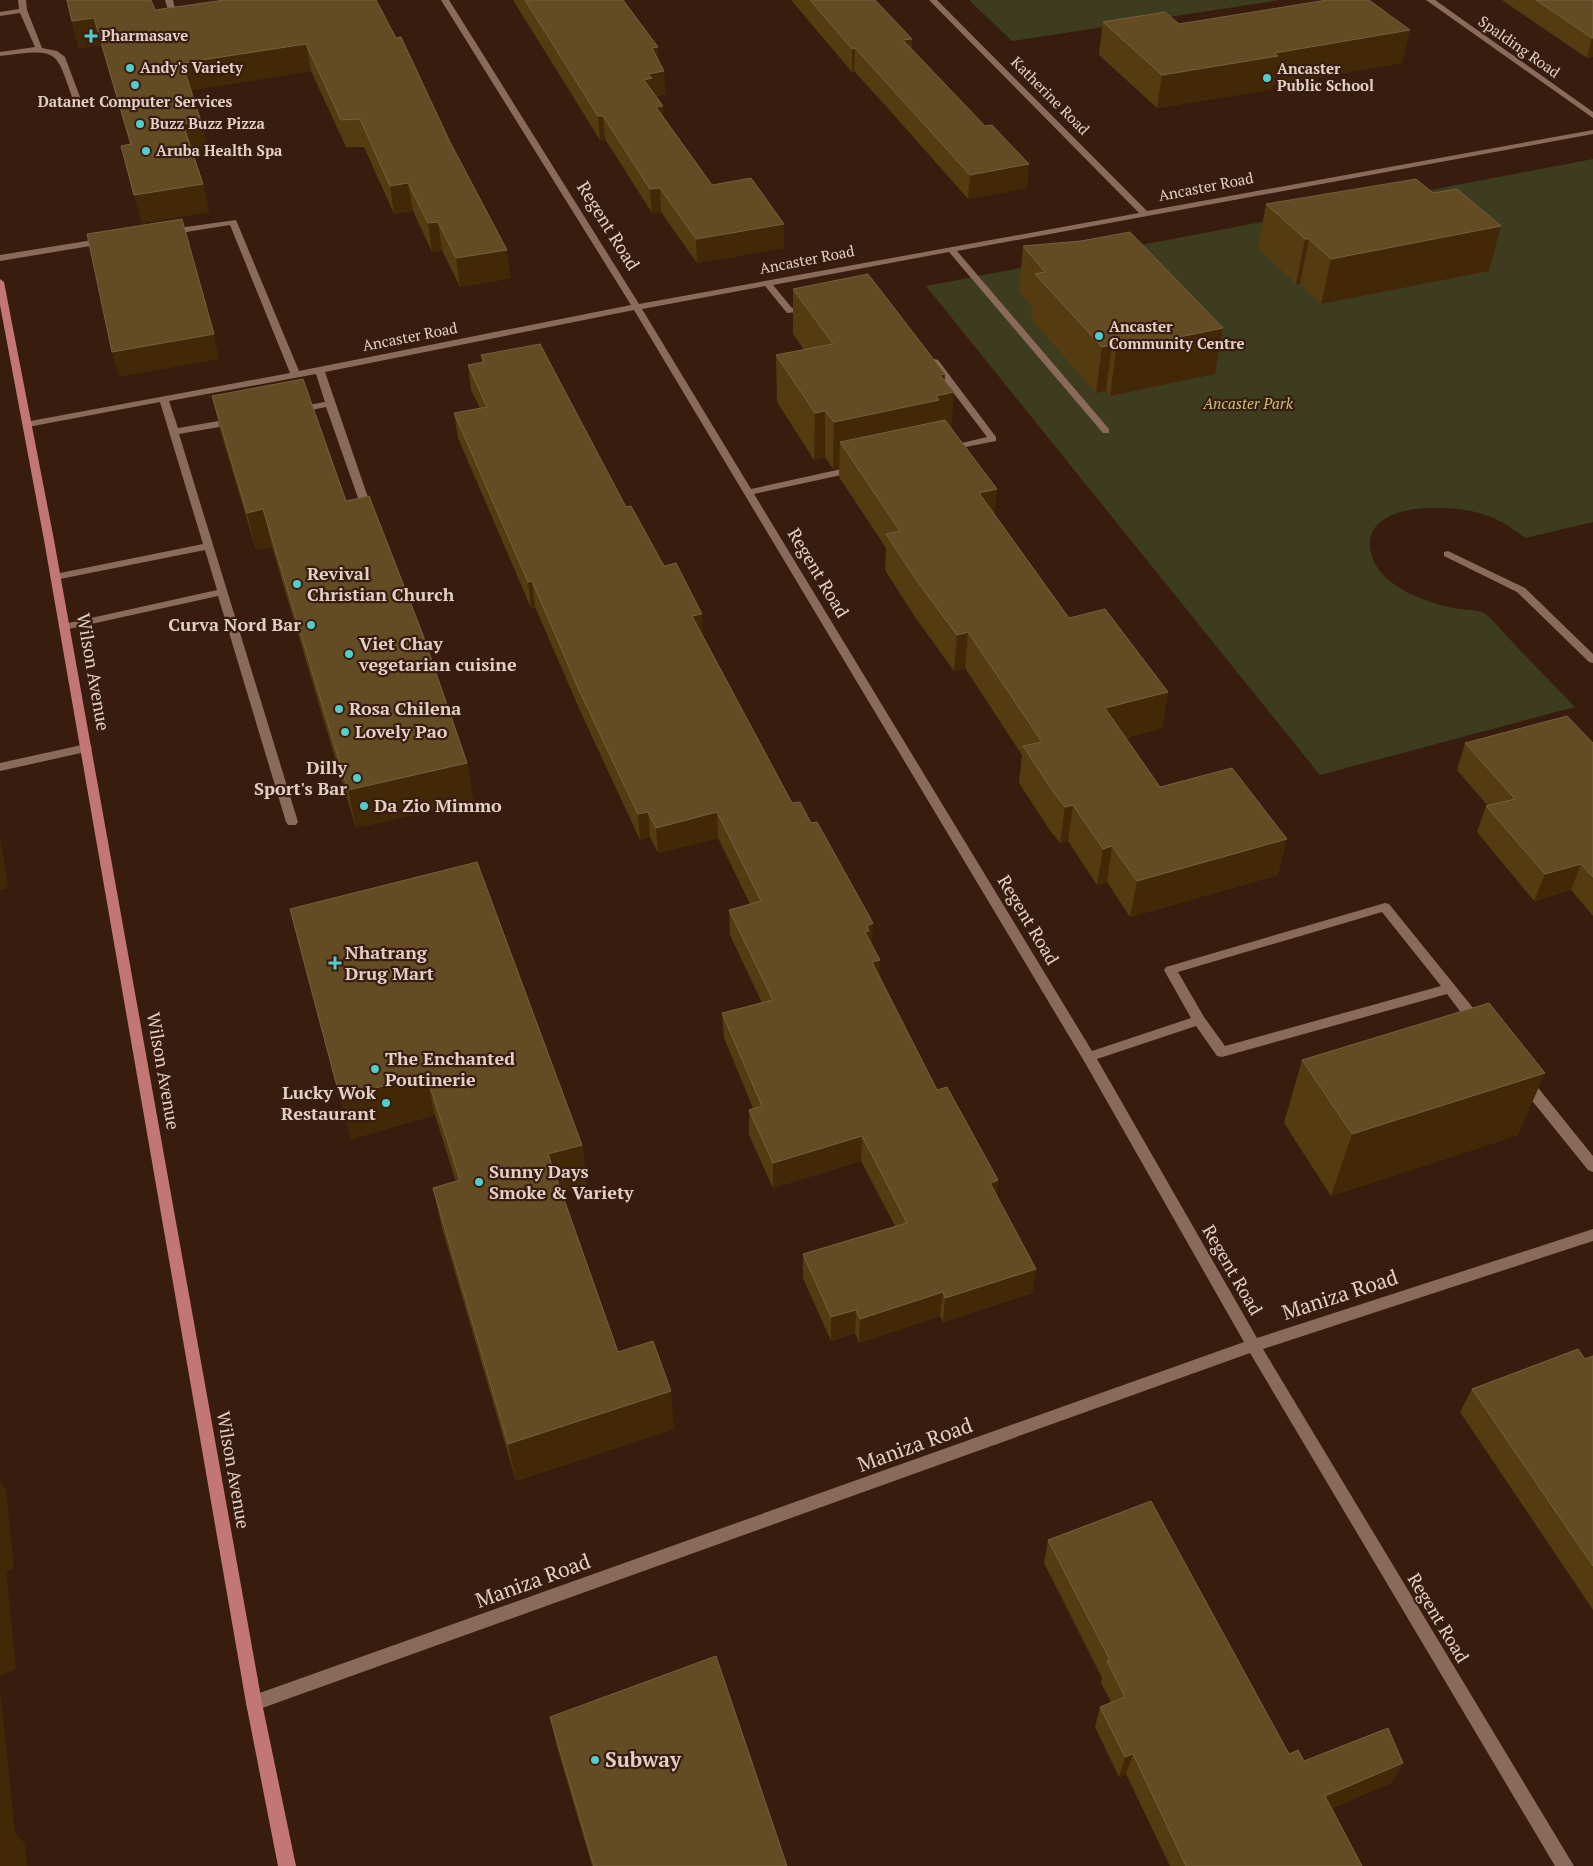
<svg xmlns="http://www.w3.org/2000/svg" width="1593" height="1866" viewBox="0 0 1593 1866" font-family="'PT Serif',serif">
<style>
.green{fill:#3e3c1e}
.lines{fill:none;stroke-linecap:round;stroke-linejoin:round}
.minor{fill:#8a6a5a;fill-rule:evenodd}
.major{fill:#c27774;fill-rule:evenodd}
.wall{fill:#543b10}
.shaded-wall{fill:#422807}
.building{fill:#634b23;stroke:#77603d}
.poi-dot{fill:#53cdcb;stroke:#381d0f;stroke-width:2}
.labels{text-anchor:middle;stroke-width:4.5;stroke-linejoin:round;paint-order:stroke}
.far-poi-label{font-size:15px;font-weight:bold;fill:#e2cfc6;stroke:#381d0f;text-anchor:start}
.far-street-label{font-size:15px;fill:#e2cfc6;stroke:#381d0f}
.far-park-label{font-size:15px;font-style:italic;fill:#c7c376;stroke:#381d0f}
.street-label{font-size:18px;fill:#e2cfc6;stroke:#381d0f}
.poi-label{font-size:18px;font-weight:bold;fill:#e2cfc6;stroke:#381d0f;text-anchor:start}
.near-street-label{font-size:21px;fill:#e2cfc6;stroke:#381d0f}
.near-poi-label{font-size:21px;font-weight:bold;fill:#e2cfc6;stroke:#381d0f;text-anchor:start}
</style>
<rect width="100%" height="100%" fill="#381d0f"/>
<path class="green" d="M969 0H1280L1012 41Z
M1593 159V522L1525 538C1510 526 1494 516 1475 512 1446 504 1359 502 1371 553 1379 586 1423 601 1452 608 1461 610 1473 609 1482 612 1490 615 1498 627 1504 633 1527 658 1551 682 1575 707L1320 775 926 286Z"/>
<g class="lines">
<path class="minor" d="M18 0H26L27 10 42 48 57 51 65 57 83 105 82 107 75 105C55 49 61 48 0 56V52L35 47 20 13 0 16V12L19 9Z
M165 0H173L179 26 172 24Z
M441 0H449L639 304 1139 213 929 0H937L1147 211 1593 130V134L957 251 1109 429V433H1103L949 252 773 285 792 308 812 306 813 308 809 311 787 313 765 286 642 309 751 489 855 466 860 469 855 472 754 494 1092 1051 1191 1018 1164 970 1166 967 1385 903 1389 904 1482 1019 1484 1023 1482 1027H1472L1447 994 1222 1057 1217 1056 1196 1026 1097 1059 1257 1338 1593 1229V1241L1263 1349 1574 1866H1555L1250 1353 254 1711 248 1709 246 1703 248 1697 254 1695 1244 1342 1084 1061 634 310 325 372 373 512 368 515 363 512 326 407 297 413 292 410 297 407 325 402 316 374 169 401 178 428 236 418 241 421 236 424 179 434 298 822 296 825H288L286 822 218 596 64 630 59 627 64 624 217 590 205 550 55 580 50 577 55 574 203 544 160 402 28 427 25 426V422L290 373 230 225 167 235 164 234V230L236 220 299 371 631 305ZM1382 912 1441 986 1225 1046 1204 1017 1178 972Z
M1426 0H1435L1593 112V118Z
M105 238 109 241 108 243 0 261V255Z
M935 359 938 360 996 437V441L945 451V447L987 437 930 362Z
M1448 551 1525 588 1593 654V663L1589 662 1517 592 1444 556V552Z
M86 744 90 745 92 748 90 751 0 771V763Z
M1526 1078 1531 1079 1593 1156V1172L1588 1170 1521 1087 1519 1083 1521 1079Z"/>
<path class="major" d="M0 279 4 282 54 540 262 1703 296 1866H278L246 1703 44 540 0 305Z"/>
</g>
<path class="wall" d="M66 0 155 10 376 0 511 278 460 287 442 250 432 252 413 211 394 214 364 147H346L311 71 191 90 201 121 208 149 192 151 203 184 209 212 142 223 121 146 130 144 101 45 79 48Z
M513 0H623L658 47V60L666 94 656 96 664 118 712 185 784 224V248L697 263 661 212 652 213 605 139 600 140Z
M791 0H875L912 39V49L1027 188 968 199 893 114 854 71 852 72Z
M1502 0H1593V57L1587 58Z
M1103 22 1179 24 1402 63 1273 85V89L1157 108 1099 55Z
M1433 193 1501 226 1489 271 1321 304 1300 284H1296L1258 248 1266 204Z
M1023 246 1215 374 1110 396 1106 391 1096 393 1031 319 1032 308 1019 291Z
M793 289 945 380 952 429 995 515 1069 618 1168 692 1162 728 1125 738 1160 787 1278 875 1130 917 1107 882 1097 885 1068 841 1060 843 1049 829 1019 783 1022 755 965 668 954 671 915 617 885 570 886 548 839 477V468L833 469 825 457 814 460 777 402 776 355 804 350 793 334Z
M481 355 626 507 664 566 703 636 792 803 872 945 879 975 937 1090 998 1180 996 1195 1036 1269 1032 1293 943 1322 940 1316 859 1343 855 1333 831 1341 803 1278V1254L895 1226 861 1161 773 1188 749 1135V1110L753 1108 724 1038 722 1013 762 1003 730 935 729 910 750 904 718 838 658 853 650 837 640 840 582 715 535 607 531 608 458 438 454 413 480 408 471 390 468 365 482 362Z
M212 396 346 501 467 763 473 801 356 828 272 547 256 550 221 433Z
M1465 743H1593V916L1571 890 1534 901 1477 832 1486 806H1488L1457 770Z
M290 909 582 1145 587 1185 562 1193 618 1352 674 1429 516 1481 442 1228 433 1188 456 1182 435 1115 351 1139Z
M1302 1060 1518 1135 1331 1196 1284 1123Z
M1593 1356V1610L1460 1412 1472 1389 1585 1359Z
M1048 1540 1289 1754 1304 1761 1403 1763 1391 1783 1332 1808 1362 1866H1170L1126 1774 1119 1777 1095 1727 1100 1707 1111 1702 1101 1683 1102 1678 1044 1563Z
M550 1717 787 1866H592L557 1747Z"/>
<path class="shaded-wall" d="M94 18 101 45 79 48 72 21Z
M1410 30 1402 63 1273 85V89L1157 108 1162 75 1275 53Z
M1592 38H1593V57L1587 58Z
M912 39 911 61 903 40Z
M306 44 311 71 188 91 182 63Z
M658 47 659 70 652 48Z
M855 48 854 71 852 72V49Z
M664 71 666 94 653 96 644 80 648 74Z
M663 106 664 130 656 107Z
M598 116H603L605 139 600 140Z
M201 121 208 149 189 152 183 124Z
M1029 164 1027 188 968 199 970 175Z
M408 183 413 211 394 214 390 186Z
M203 184 209 212 142 223 134 195Z
M660 188 661 212 652 213 650 189Z
M438 222 442 250 432 252 428 223Z
M784 224V248L697 263 696 239Z
M1501 226 1489 271 1321 304 1331 259Z
M1305 239H1309L1300 284H1296Z
M507 250 511 278 460 287 456 258Z
M1223 328 1215 374 1110 396 1116 350Z
M214 334 219 359 119 377 112 352Z
M1112 345 1106 391 1096 393 1102 347Z
M945 374 944 395 954 392 951 439 840 442 839 468 833 469 834 422 940 375Z
M825 411V457L814 460 815 413Z
M997 489 994 525 979 493Z
M263 509 272 547 256 550 247 513Z
M532 581 535 607 531 608 528 582Z
M702 614 703 639 692 616Z
M968 632 965 668 954 671 957 635Z
M1168 692 1162 728 1099 744 1105 708Z
M467 763 473 801 356 828 348 790Z
M1073 805 1068 841 1060 843 1065 807Z
M648 812 650 837 640 840 638 814Z
M717 812 718 838 658 853 656 828Z
M0 836 8 888 0 890Z
M1287 839 1278 875 1130 917 1137 881Z
M1112 846 1107 882 1097 885 1103 849Z
M1581 864 1571 890 1534 901 1545 874Z
M873 923 872 949 865 932 867 926Z
M880 960 878 985 872 962Z
M1545 1073 1518 1135 1331 1196 1352 1134Z
M426 1074 435 1115 351 1139 340 1098Z
M862 1136 861 1161 773 1188V1163Z
M582 1145 587 1185 554 1195 548 1154Z
M998 1180 995 1204 990 1183Z
M1036 1269 1032 1293 943 1322 945 1298Z
M943 1292 940 1316 859 1343 860 1319Z
M856 1310 855 1333 831 1341V1317Z
M671 1391 674 1429 516 1481 508 1444Z
M0 1481 6 1490 14 1568 6 1571 16 1670 0 1676Z
M0 1688 15 1832 25 1844 27 1866H0Z
M1133 1754 1126 1774 1119 1777 1125 1757Z
M1403 1763 1391 1783 1315 1816 1325 1796Z"/>
<path class="building" d="M67 0H151L155 10 224 0H376L396 38 401 37 450 142 507 250 456 258 438 222 428 223 408 183 390 186 360 119 341 120 306 44 182 63 201 121 183 124 203 184 134 195 121 146 131 144 94 18 72 21Z
M525 0H623L658 47 652 48 664 71 648 74 652 78 644 80 663 106 656 107 712 185 751 178 784 224 696 239 660 188 650 189 603 116H598Z
M810 0H875L912 39 903 40 985 126 992 125 1029 164 970 175 894 91 855 48 852 49Z
M1327 0H1369L1410 30 1275 53 1278 56 1162 75 1103 22 1165 12 1179 24Z
M1536 0H1593V38H1592Z
M1416 179 1433 193 1457 189 1501 226 1331 259 1309 239H1305L1266 204Z
M182 219 214 334 112 352 87 234Z
M1130 232 1223 328 1116 350 1112 345 1102 347 1035 274 1045 272 1023 246 1081 241Z
M868 274 945 374 940 375 954 392 936 396 939 400 834 422 825 411 815 413 776 355 833 344 793 289Z
M540 344 626 507 631 506 664 566 676 563 702 614 692 616 792 803 800 802 811 823 817 822 873 923 867 926 869 931 865 932 880 960 872 962 937 1090 947 1087 998 1180 990 1183 1036 1269 945 1298 943 1292 860 1319 856 1310 831 1317 803 1254 907 1223 862 1136 773 1163 749 1110 762 1106 722 1013 773 1000 729 910 761 901 717 812 656 828 648 812 638 814 579 690 532 581 528 582 454 413 487 407 468 365 484 362 481 355Z
M303 379 346 501 369 496 423 635 467 763 348 790 263 509 247 513 212 396Z
M945 420 997 489 979 493 1069 618 1105 609 1168 692 1105 708 1160 787 1232 768 1287 839 1137 881 1112 846 1103 849 1073 805 1065 807 1054 793 1023 746 1042 742 968 632 957 635 917 581 886 534 900 531 840 442Z
M1567 716 1593 743V877L1581 864 1545 874 1486 806 1515 799 1465 743Z
M477 862 582 1145 548 1154 618 1352 653 1341 671 1391 508 1444 433 1188 460 1180 426 1074 340 1098 290 909Z
M1489 1003 1545 1073 1352 1134 1302 1060Z
M1578 1349 1585 1359 1593 1356V1566L1472 1389Z
M1151 1501 1289 1754 1298 1750 1304 1761 1388 1728 1403 1763 1325 1796 1362 1866H1186L1133 1754 1125 1757 1100 1707 1125 1697 1107 1661 1110 1660 1048 1540Z
M716 1656 787 1866H594L550 1717Z"/>
<g class="poi-dot">
<path d="M88.5 28.5h5v5h5v5h-5v5h-5v-5h-5v-5h5z"/>
<circle cx="130" cy="68" r="5"/>
<circle cx="1267" cy="78" r="5"/>
<circle cx="135" cy="85" r="5"/>
<circle cx="140" cy="124" r="5"/>
<circle cx="146" cy="151" r="5"/>
<circle cx="1099" cy="336" r="5"/>
<circle cx="297" cy="584" r="5"/>
<circle cx="311" cy="625" r="5"/>
<circle cx="349" cy="654" r="5"/>
<circle cx="339" cy="709" r="5"/>
<circle cx="345" cy="732" r="5"/>
<circle cx="357" cy="778" r="5"/>
<circle cx="364" cy="806" r="5"/>
<path d="M332.5 955.5h5v5h5v5h-5v5h-5v-5h-5v-5h5z"/>
<circle cx="375" cy="1069" r="5"/>
<circle cx="386" cy="1103" r="5"/>
<circle cx="479" cy="1182" r="5"/>
<circle cx="595" cy="1760" r="5"/>
</g>
<g class="labels">
<g class="far-poi-label">
<text x="101" y="41">Pharmasave</text>
<text x="140" y="73">Andy's Variety</text>
<text x="1277" y="74">Ancaster<tspan x="1277" dy="17">Public School</tspan></text>
<text x="135" y="107" text-anchor="middle">Datanet Computer Services</text>
<text x="150" y="129">Buzz Buzz Pizza</text>
<text x="156" y="156">Aruba Health Spa</text>
<text x="1109" y="332">Ancaster<tspan x="1109" dy="17">Community Centre</tspan></text>
</g>
<g class="far-street-label">
<text transform="translate(1519 47) rotate(35)" y="5">Spalding Road</text>
<text transform="translate(1050 96) rotate(45)" y="5">Katherine Road</text>
<text transform="translate(1206 187) rotate(-11)" y="5">Ancaster Road</text>
<text transform="translate(807 260) rotate(-11)" y="5">Ancaster Road</text>
<text transform="translate(410 337) rotate(-11)" y="5">Ancaster Road</text>
</g>
<g class="far-park-label">
<text x="1248" y="409">Ancaster Park</text>
</g>
<g class="street-label">
<text transform="translate(608 226) rotate(58)" y="6">Regent Road</text>
<text transform="translate(818 573) rotate(59)" y="6">Regent Road</text>
<text transform="translate(93 672) rotate(80)" y="6">Wilson Avenue</text>
<text transform="translate(1028 920) rotate(59)" y="6">Regent Road</text>
<text transform="translate(163 1071) rotate(80)" y="6">Wilson Avenue</text>
<text transform="translate(1232 1270) rotate(60)" y="6">Regent Road</text>
<text transform="translate(233 1470) rotate(80)" y="6">Wilson Avenue</text>
<text transform="translate(1438 1618) rotate(59)" y="6">Regent Road</text>
</g>
<g class="poi-label">
<text x="307" y="580">Revival<tspan x="307" dy="21">Christian Church</tspan></text>
<text x="301" y="631" text-anchor="end">Curva Nord Bar</text>
<text x="359" y="650">Viet Chay<tspan x="359" dy="21">vegetarian cuisine</tspan></text>
<text x="349" y="715">Rosa Chilena</text>
<text x="355" y="738">Lovely Pao</text>
<text x="347" y="774" text-anchor="end">Dilly<tspan x="347" dy="21">Sport's Bar</tspan></text>
<text x="374" y="812">Da Zio Mimmo</text>
<text x="345" y="959">Nhatrang<tspan x="345" dy="21">Drug Mart</tspan></text>
<text x="385" y="1065">The Enchanted<tspan x="385" dy="21">Poutinerie</tspan></text>
<text x="376" y="1099" text-anchor="end">Lucky Wok<tspan x="376" dy="21">Restaurant</tspan></text>
<text x="489" y="1178">Sunny Days<tspan x="489" dy="21">Smoke &amp; Variety</tspan></text>
</g>
<g class="near-street-label">
<text transform="translate(1340 1295) rotate(-18)" y="7">Maniza Road</text>
<text transform="translate(915 1445) rotate(-20)" y="7">Maniza Road</text>
<text transform="translate(533 1581) rotate(-20)" y="7">Maniza Road</text>
</g>
<g class="near-poi-label">
<text x="605" y="1767">Subway</text>
</g>
</g>
</svg>
